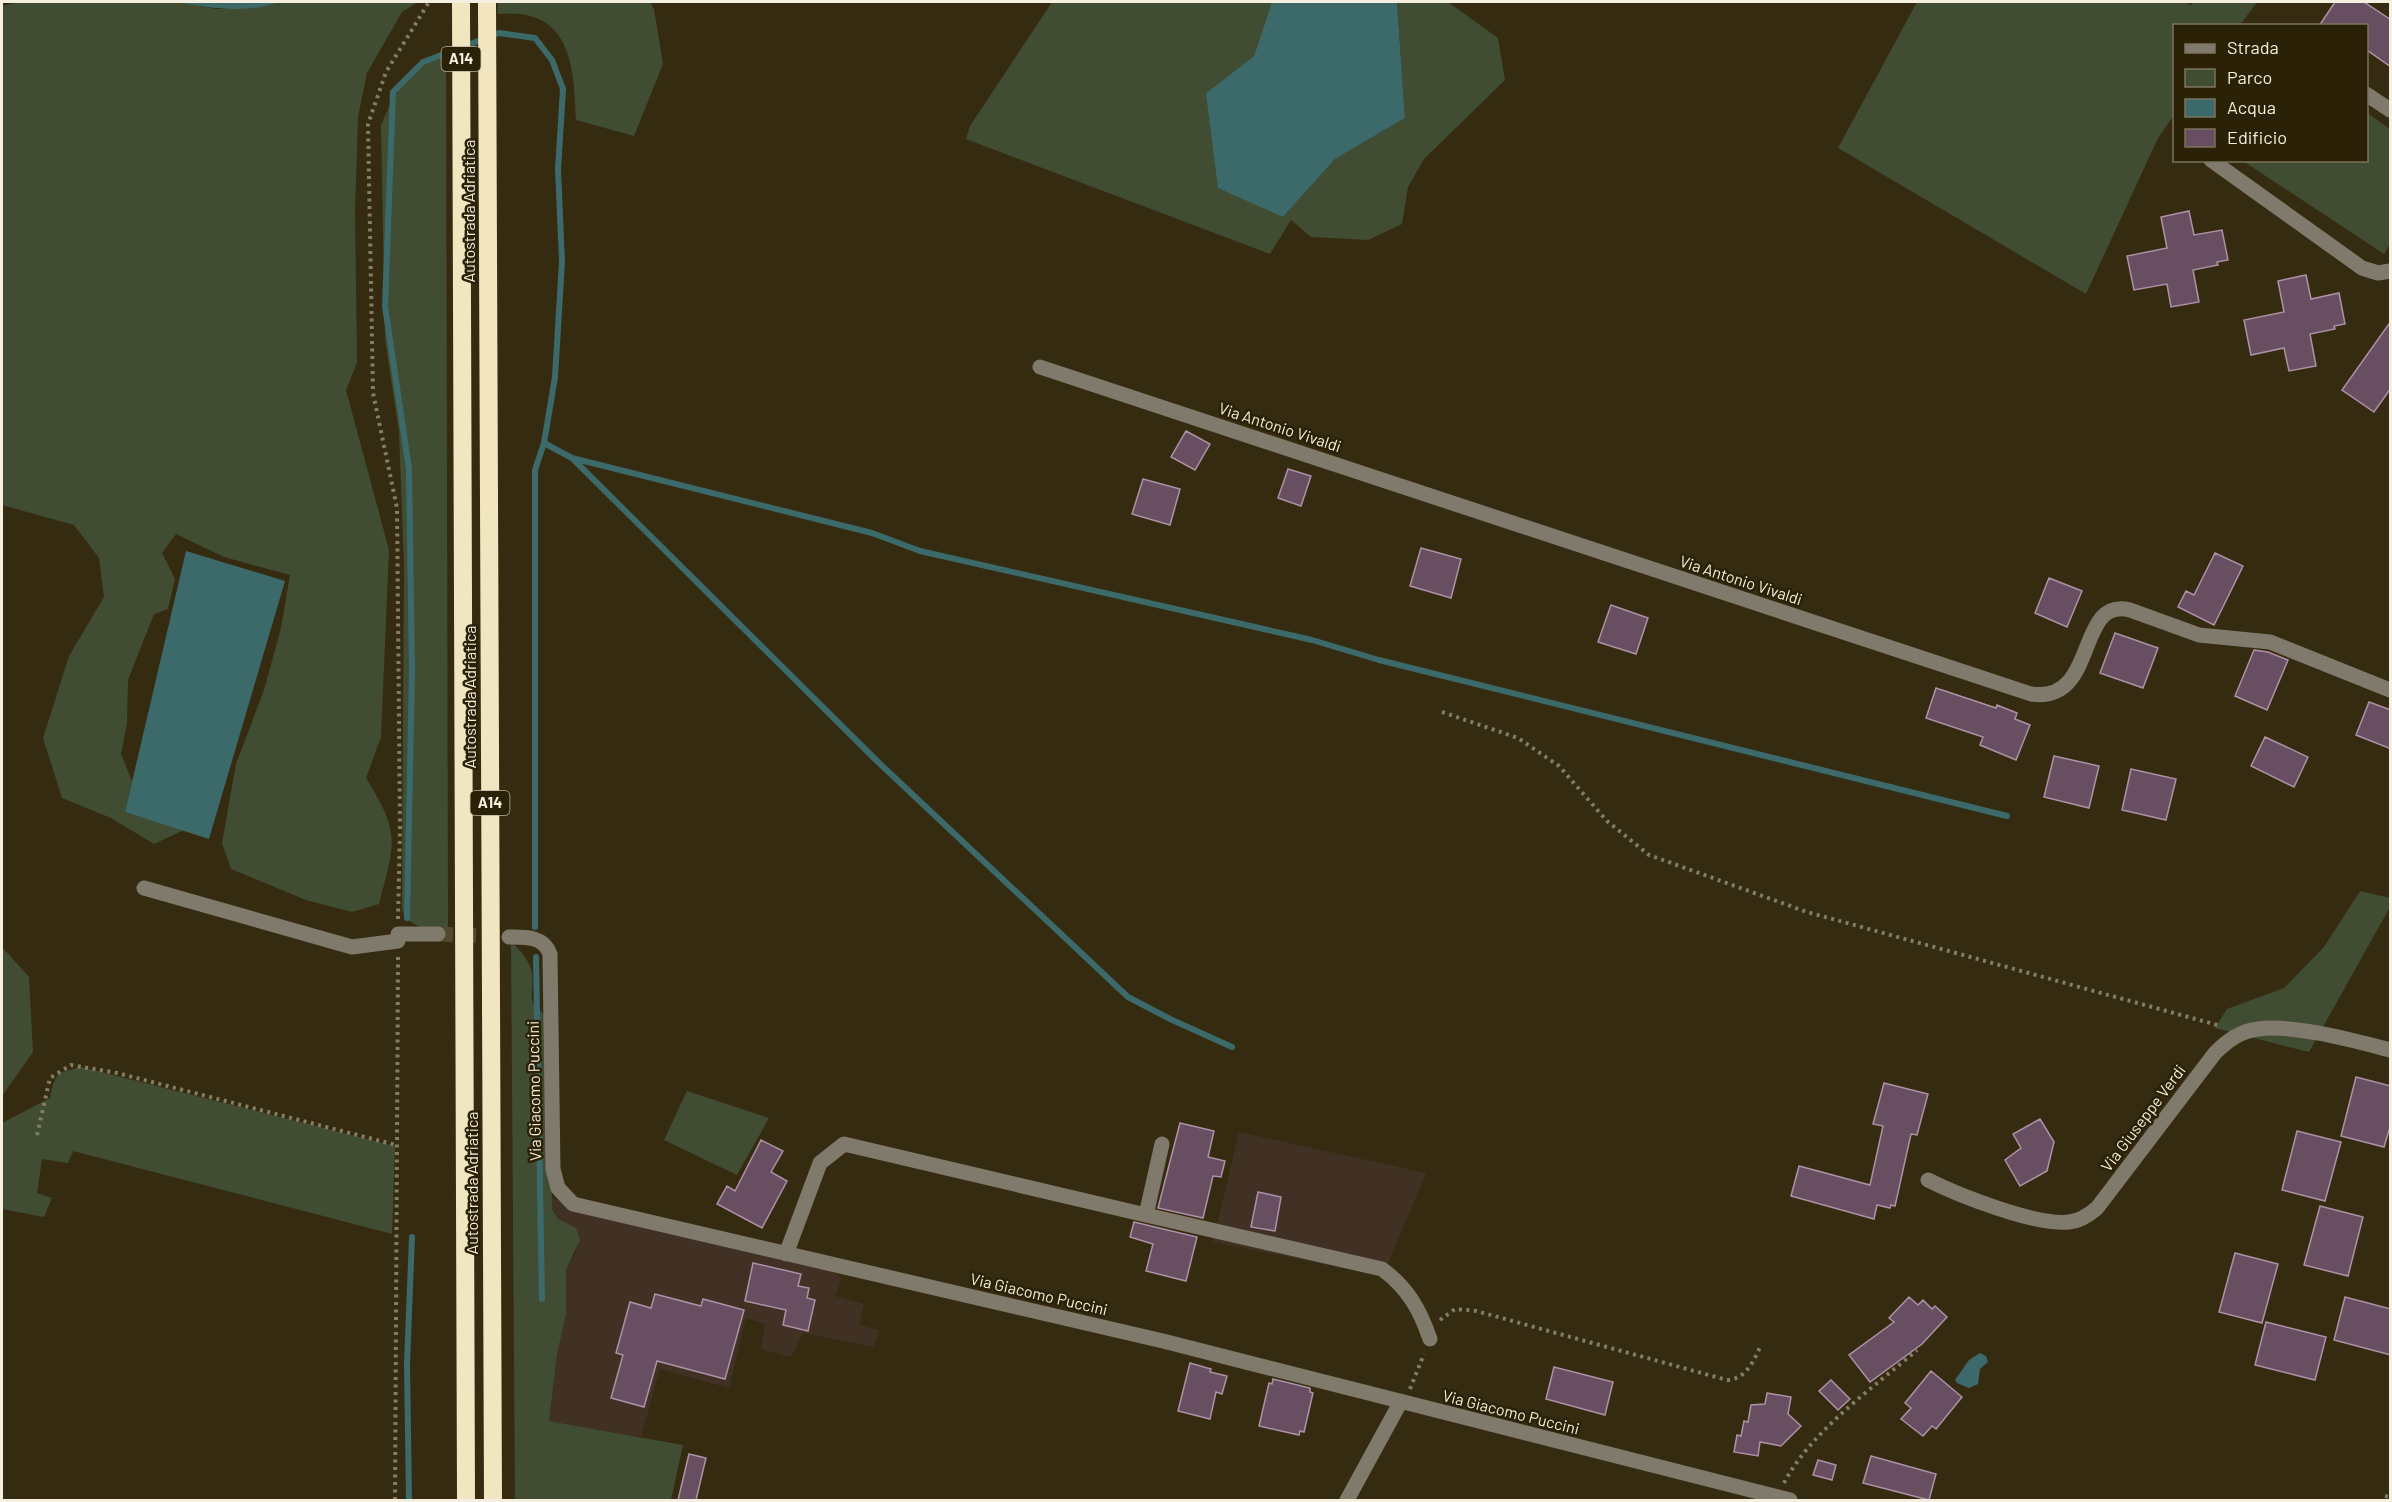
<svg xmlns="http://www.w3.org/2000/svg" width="2392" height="1502" viewBox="0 0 2392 1502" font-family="Barlow,sans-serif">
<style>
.industrial{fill:#403124}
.green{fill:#414d33}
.water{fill:#3c6a6a}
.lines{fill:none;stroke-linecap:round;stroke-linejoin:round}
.stream{stroke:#3c6a6a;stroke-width:6}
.building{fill:#684e61;stroke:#ae91a6;stroke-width:1.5}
.minor-tunnel{stroke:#52482f;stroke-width:15;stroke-dasharray:15 8;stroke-linecap:butt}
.path{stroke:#857c66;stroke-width:4;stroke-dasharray:3 4.5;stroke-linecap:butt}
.minor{stroke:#7f7a6b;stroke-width:15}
.highway{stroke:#f2e6c1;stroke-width:18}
.labels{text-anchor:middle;stroke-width:5;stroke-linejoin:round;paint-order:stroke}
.shield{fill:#2b2106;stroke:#b8b19e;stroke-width:1.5}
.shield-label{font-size:15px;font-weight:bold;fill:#f5efdf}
.street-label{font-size:16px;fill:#f5efdf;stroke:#2b2106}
</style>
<rect width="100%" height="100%" fill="#352b10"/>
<path class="industrial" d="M1239 1132 1426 1173 1383 1276 1213 1242Z
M551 1198 829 1268 842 1279 835 1296 864 1304 859 1325 879 1330 874 1347 803 1333 791 1357 761 1349 765 1324 746 1318 729 1388 660 1369 641 1437 549 1421 557 1354 566 1315V1270L577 1250 552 1209Z"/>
<path class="green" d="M21 2H176L217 9 266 6 279 2H418L402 12 367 73 358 117 355 209 357 363 346 390 389 550 381 737 366 778C401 834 395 842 379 904L352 912 306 900 231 869 222 843 236 764 264 690 281 628 290 575 224 557 176 534 162 553 175 579 168 609 154 614 128 680 127 723 121 754 132 781 125 812 184 830 154 844 111 818 62 798 43 738 69 656 104 597 99 558 74 525 2 505V6Z
M498 2H650L654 9 663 64 634 136 576 120C574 63 570 7 498 14Z
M1052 2H1272L1254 56 1206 93 1283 217 1335 159 1405 118 1397 2H1448L1498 38 1505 80 1424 159 1408 187 1402 224 1368 240 1311 237 1291 220 1270 254 966 139 970 126Z
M1917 2H2184L2191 5 2193 2H2257L2240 25 2174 26V115L2158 138 2086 294 1838 148Z
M446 54 448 930 422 928 405 919 402 909 404 565 399 432 385 339 381 125C397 88 408 69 446 54Z
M2367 113 2390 129V244L2384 254 2243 161 2366 160Z
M2360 891 2390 898V907L2309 1052 2215 1028 2227 1009 2284 988 2324 947Z
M511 942C520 949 530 962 532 973 535 997 523 1001 549 1017L552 1209 558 1219 576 1228 580 1240 566 1270V1315L557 1354 549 1421 683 1445 671 1500H515Z
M2 947 29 977 33 1052 2 1096Z
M81 1067 395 1146 392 1234 73 1151 68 1163 42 1159 37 1193 52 1198 44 1217 2 1209V1123L50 1098 53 1084 59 1073Z
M687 1091 769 1118 737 1175 664 1140Z"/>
<path class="water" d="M176 2H279C246 14 210 8 176 2Z
M1272 2H1397L1405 118 1335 159 1283 217 1218 188 1206 93 1254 56Z
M186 551 285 581 209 839 125 812Z
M1980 1353 1986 1356 1988 1362 1980 1369 1978 1384 1969 1388 1957 1383 1955 1380 1969 1360Z"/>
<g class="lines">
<path class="stream" d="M574 460 877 761 1128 997 1170 1019 1232 1047
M407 918 412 671 409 469 385 306 393 92 423 62 499 33 535 38 552 60 563 89 558 169 562 262 555 377 544 443 572 458 872 533 920 551 1312 640 1379 660 2007 816
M535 927V470L544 443
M536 957 542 1299
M409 1500 407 1364 412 1237"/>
</g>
<path class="building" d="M2335 2H2364L2391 20V67L2367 50V26H2319Z
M2189 211 2194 235 2222 230 2228 260 2217 262 2218 265 2193 270 2199 302 2171 307 2167 284 2134 290 2127 256 2167 248 2161 217Z
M2306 275 2311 299 2339 293 2345 324 2334 326 2335 329 2310 334 2316 366 2289 371 2284 348 2251 355 2244 320 2284 312 2278 281Z
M2391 321V388L2374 412 2342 390Z
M1186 431 1210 444 1195 470 1171 457Z
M1288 469 1311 476 1301 506 1278 498Z
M1143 479 1180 489 1170 525 1132 514Z
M1421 548 1461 559 1451 598 1410 586Z
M2215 553 2243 566 2214 625 2178 607 2186 591 2194 595Z
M2049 578 2082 591 2067 627 2035 613Z
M1611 605 1648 618 1636 654 1598 642Z
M2115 633 2158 648 2143 688 2100 673Z
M2254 650 2268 652 2288 660 2267 710 2235 696Z
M1936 688 1996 708 1997 705 2017 713 2015 719 2030 725 2016 760 1980 745 1983 737 1926 718Z
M2369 702 2391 710V749L2356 735Z
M2265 737 2308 757 2294 787 2251 766Z
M2054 756 2099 766 2089 808 2044 797Z
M2131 769 2176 779 2166 820 2122 810Z
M2356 1077 2391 1086V1124L2384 1147 2341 1136Z
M1884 1083 1928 1094 1917 1135 1911 1134 1895 1206 1891 1205 1890 1208 1877 1205 1874 1219 1791 1196 1799 1166 1870 1185 1883 1126 1873 1124Z
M2040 1119 2054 1142 2047 1171 2020 1186 2005 1160 2021 1148 2013 1134Z
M1180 1123 1214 1131 1208 1157 1225 1161 1221 1177 1213 1176 1203 1218 1158 1208Z
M2297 1131 2341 1142 2325 1201 2282 1190Z
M761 1140 783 1151 771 1172 787 1181 762 1228 717 1204 727 1186 735 1191Z
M1258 1192 1281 1197 1275 1231 1251 1227Z
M2320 1206 2363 1217 2348 1276 2304 1265Z
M1134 1222 1197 1237 1186 1281 1146 1271 1153 1244 1130 1237Z
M2235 1253 2278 1264 2262 1323 2219 1312Z
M753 1263 801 1274 798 1286 809 1288 807 1298 815 1300 808 1331 783 1325 786 1310 745 1301Z
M655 1294 701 1306 703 1299 744 1310 725 1379 657 1361 644 1407 611 1398 623 1355 616 1353 630 1302 651 1308Z
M1909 1297 1918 1305 1923 1300 1932 1309 1935 1306 1947 1317 1922 1344 1870 1382 1849 1355 1894 1322 1889 1318Z
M2345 1297 2391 1309V1355L2334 1340Z
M2266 1322 2326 1337 2315 1380 2255 1365Z
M1190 1363 1211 1369 1210 1372 1227 1376 1222 1394 1216 1392 1210 1419 1178 1411Z
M1554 1367 1613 1382 1605 1415 1546 1399Z
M1931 1371 1962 1397 1936 1429 1932 1426 1923 1436 1901 1419 1911 1408 1905 1403Z
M1273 1379 1310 1388V1392L1313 1393 1304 1432 1300 1431 1299 1435 1259 1426 1269 1383 1272 1384Z
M1831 1380 1850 1399 1838 1410 1819 1391Z
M1767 1393 1791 1397 1788 1414 1801 1426 1781 1446 1760 1442 1758 1456 1734 1452 1737 1435 1741 1436 1744 1421 1748 1422 1751 1405 1765 1404Z
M689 1454 706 1458 696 1500H678Z
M1871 1456 1936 1474 1929 1500 1863 1483Z
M1818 1460 1836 1465 1832 1480 1813 1475Z"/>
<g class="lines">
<path class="minor-tunnel" d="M438 934 509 937"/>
<path class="path" d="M1442 712 1518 738 1559 766 1607 821 1649 855 1807 912 2221 1026
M398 919 400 829 397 508 373 393 368 124 386 72 429 2
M37 1135 50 1078 71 1065 117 1073 396 1145
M1440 1320 1455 1309 1476 1311 1727 1380C1745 1379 1753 1363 1760 1347
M1410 1389 1424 1354
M1784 1483C1811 1431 1873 1388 1917 1350
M2385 1496 2390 1497
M395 1500 398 956"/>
<path class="minor" d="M2366 94 2390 110
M2211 160 2362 268 2378 273 2390 271
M1040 367 2031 694C2099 704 2075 596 2130 610L2199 635 2270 642 2390 690
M144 888 352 947 398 941
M398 934H438
M509 937C525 937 544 936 550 954L553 1169 558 1188 573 1204 1163 1341 1790 1500
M1928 1180C1958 1195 2036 1226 2069 1222 2080 1221 2089 1215 2097 1208L2215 1053C2227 1041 2240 1031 2258 1029 2294 1024 2355 1041 2390 1050
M1146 1215 1382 1269C1408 1288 1420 1310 1430 1339
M786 1254 820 1163 844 1144 1146 1215 1162 1144
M1347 1500 1400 1403"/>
<path class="highway" d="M461 2 466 1500
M487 2 493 1500"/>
</g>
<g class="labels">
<g class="shield">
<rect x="441.5" y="47" width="39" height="24" rx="4.5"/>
<rect x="470.5" y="791" width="39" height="24" rx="4.5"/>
</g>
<g class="shield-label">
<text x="461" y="64">A14</text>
<text x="490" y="808">A14</text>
</g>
<g class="street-label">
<text transform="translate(469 211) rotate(-90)" y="6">Autostrada Adriatica</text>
<text transform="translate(1280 427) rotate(18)" y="6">Via Antonio Vivaldi</text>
<text transform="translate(1741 580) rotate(18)" y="6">Via Antonio Vivaldi</text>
<text transform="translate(470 697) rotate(-90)" y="6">Autostrada Adriatica</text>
<text transform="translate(534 1091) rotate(-91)" y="6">Via Giacomo Puccini</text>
<text transform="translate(2143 1118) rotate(-53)" y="6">Via Giuseppe Verdi</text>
<text transform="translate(472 1183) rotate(-90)" y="6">Autostrada Adriatica</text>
<text transform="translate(1039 1294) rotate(13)" y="6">Via Giacomo Puccini</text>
<text transform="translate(1511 1412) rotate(14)" y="6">Via Giacomo Puccini</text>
</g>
</g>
<rect width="2392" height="1502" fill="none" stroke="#f5efdf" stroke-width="6"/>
<rect x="2173" y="24" width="195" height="138" fill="#2b2106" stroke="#7c735d" stroke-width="1.5"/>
<rect x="2185" y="44" width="30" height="9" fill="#7f7a6b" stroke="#7c735d" stroke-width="1.5"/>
<text x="2227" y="54" font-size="18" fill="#f5efdf">Strada</text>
<rect x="2185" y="69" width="30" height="18" fill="#414d33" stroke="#7c735d" stroke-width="1.5"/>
<text x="2227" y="84" font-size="18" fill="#f5efdf">Parco</text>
<rect x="2185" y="99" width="30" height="18" fill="#3c6a6a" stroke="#7c735d" stroke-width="1.5"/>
<text x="2227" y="114" font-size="18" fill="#f5efdf">Acqua</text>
<rect x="2185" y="129" width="30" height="18" fill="#684e61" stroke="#7c735d" stroke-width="1.5"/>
<text x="2227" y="144" font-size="18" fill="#f5efdf">Edificio</text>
</svg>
